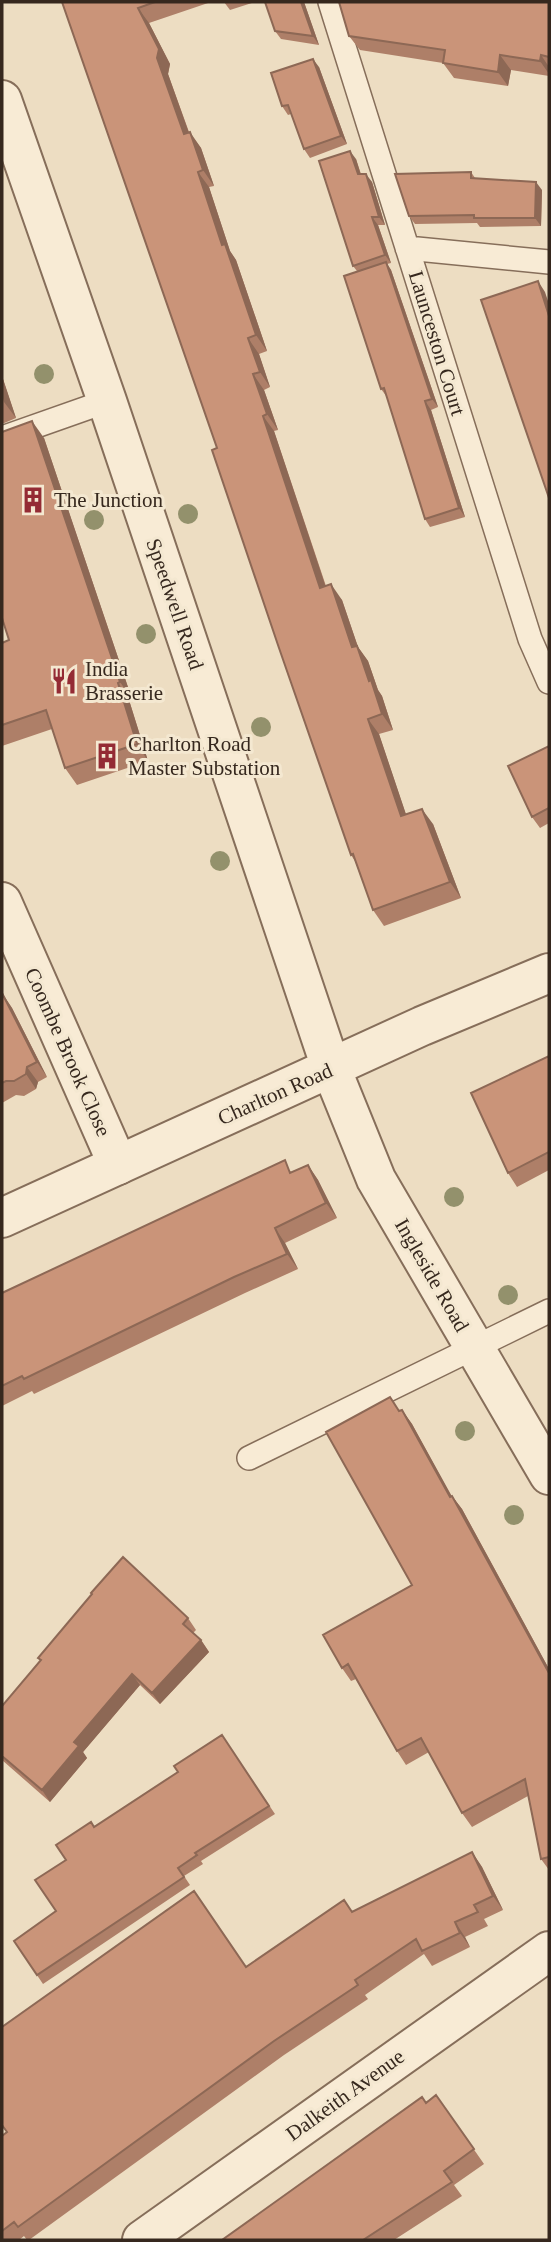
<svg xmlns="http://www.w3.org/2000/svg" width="551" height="2242" viewBox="0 0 551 2242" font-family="Georgia,serif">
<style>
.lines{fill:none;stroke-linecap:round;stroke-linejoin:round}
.service-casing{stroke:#866e5a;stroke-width:26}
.minor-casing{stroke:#866e5a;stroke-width:42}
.tertiary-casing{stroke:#866e5a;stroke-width:42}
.service{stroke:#f8ebd5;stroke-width:23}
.minor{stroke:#f8ebd5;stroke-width:38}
.tertiary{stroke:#f8ebd5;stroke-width:38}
.tree{fill:#93916c}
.wall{fill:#ae7f68}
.shaded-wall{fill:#8d6855}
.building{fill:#ca9479;stroke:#8d6855;stroke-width:2}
.labels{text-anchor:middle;stroke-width:6;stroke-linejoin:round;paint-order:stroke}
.street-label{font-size:21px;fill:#36281e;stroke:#f4e8d1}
.poi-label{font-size:21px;fill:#36281e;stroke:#f4e8d1;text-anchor:start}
</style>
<rect width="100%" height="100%" fill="#edddc2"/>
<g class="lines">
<g class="service-casing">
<path id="service" d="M330 2 530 639 549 682
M407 248 549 262
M2 438 107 401
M249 1458 549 1311"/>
</g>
<g class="minor-casing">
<path id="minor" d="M2 902 118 1165
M142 2240 549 1951"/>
</g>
<g class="tertiary-casing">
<path id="tertiary" d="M2 100 107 401 331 1068 376 1179 549 1475
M2 1218 422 1026 549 973"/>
</g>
<use href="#service" class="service"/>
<use href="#minor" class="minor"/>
<use href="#tertiary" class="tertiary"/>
</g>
<g class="tree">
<circle cx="44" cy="374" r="10"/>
<circle cx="188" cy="514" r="10"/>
<circle cx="94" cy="520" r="10"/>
<circle cx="146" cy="634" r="10"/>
<circle cx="261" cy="727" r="10"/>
<circle cx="220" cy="861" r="10"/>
<circle cx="454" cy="1197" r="10"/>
<circle cx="508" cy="1295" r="10"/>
<circle cx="465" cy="1431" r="10"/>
<circle cx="514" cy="1515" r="10"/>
</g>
<path class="wall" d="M62 2H211L149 23 170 64 168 74 189 132 201 148 214 186 209 187 230 251 236 260 267 351 259 354 270 387 264 390 278 430 274 431 326 586 342 600 358 647 368 661 378 690 382 696 393 730 379 734 406 815 433 824 461 898 384 926 373 910 355 861 351 855 217 448Z
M224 2H255L230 10Z
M304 2 319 45 281 39 275 31Z
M549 2V76L511 70 508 86 454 78 443 63 360 50 349 36Z
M319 67 347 144 310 158 304 149 291 114 288 115 282 106Z
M356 159 361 174 372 182 385 225H378L391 263 387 264 391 270 438 407 431 410 465 517 430 527 425 519 387 397 381 389 357 271 353 266Z
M471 172 475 178 542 190 541 226 480 227 477 223 415 224 409 216Z
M2 376 16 418 2 424Z
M44 438 132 699 129 700 148 761 77 785 65 768 52 729 2 746V643L9 640Z
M549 747V823L540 828 532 817Z
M2 993 12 1008 47 1077 38 1082 36 1089 24 1096 16 1095 2 1103Z
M549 1056V1170L517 1187 508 1173Z
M308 1165 318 1180 337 1218 285 1243 298 1269 245 1293 34 1394 32 1391 2 1406V1293Z
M402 1410 412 1424 451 1496H452L462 1509 549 1669V1870L541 1859 528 1796 472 1827 462 1813 429 1752 406 1765 397 1751 356 1679 351 1681 342 1668 412 1585 400 1411Z
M188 1618 196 1630 193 1633 201 1640 209 1652 160 1704 140 1685 83 1752 87 1758 50 1802 2 1760V1706L41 1661 38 1658Z
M222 1735 275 1814 201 1861 203 1864 184 1876 190 1885 43 1984 14 1941 56 1911 66 1860 94 1827 178 1772Z
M472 1852 482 1867 503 1910 484 1919 488 1926 465 1937 470 1947 432 1966 424 1954 365 1995 368 1999 284 2055 29 2240H27L24 2236 19 2240H2V2136L246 1967 352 1912Z
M436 2095 484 2164 454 2185 462 2196 394 2240H222Z"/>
<path class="shaded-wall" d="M301 2H304L319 45 313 36Z
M138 8 149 23 170 64 168 74 195 150 184 134Z
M500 55 511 70 508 86 498 72Z
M541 55 549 67V74L540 61Z
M313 59 319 67 347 144 341 136Z
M190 132 201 148 214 186 203 170Z
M350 151 356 159 363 182 358 174Z
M198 172 209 187 230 251 236 260 267 351 256 335 222 245Z
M366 174 372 182 385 225 379 217Z
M536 182 542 190 541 226 535 218Z
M372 217 378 225 391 263 385 255Z
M386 262 391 270 438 407 432 399Z
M538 281 545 292 549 304V316Z
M248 338 259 354 270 387 260 372Z
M253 374 264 390 278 430 267 414Z
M2 376 16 418 4 402 2 395Z
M425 401 431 410 465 517 459 508Z
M263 416 274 431 331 603 320 588Z
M32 421 44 438 132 699 120 682Z
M331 584 342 600 358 647 368 661 378 690 382 696 393 730 382 714 352 647Z
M118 683 129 700 148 761 137 744Z
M368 719 379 734 412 832 401 816Z
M422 809 433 824 461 898 450 882Z
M2 993 12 1008 47 1077 37 1062Z
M27 1067 38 1082 36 1089 26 1074Z
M308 1165 318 1180 337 1218 326 1203Z
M275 1228 285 1243 298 1269 287 1254Z
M402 1410 412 1424 460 1511 450 1497Z
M452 1496 462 1509 549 1669V1673Z
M201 1640 209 1652 160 1704 152 1693Z
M132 1674 140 1685 83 1752 87 1758 50 1802 42 1790 74 1742Z
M472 1852 482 1867 503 1910 493 1896Z
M455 1922 465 1937 470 1947 460 1933Z"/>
<path class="building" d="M62 2H155L138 8 159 49 157 58 184 134 190 132 203 170 198 172 222 245 225 244 256 335 248 338 260 372 253 374 267 414 263 416 320 588 331 584 352 647 357 646 369 681 371 680 382 714 368 719 401 816 422 809 450 882 373 910 353 854 351 855 279 648 212 450 217 448Z
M265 2H301L313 36 275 31Z
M339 2H549V57L541 55 540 61 500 55 498 72 443 63 445 50 349 36Z
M313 59 341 136 304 149 288 105 282 106 271 73Z
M350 151 358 174H366L379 217H372L385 255 353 266 319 161Z
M471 172V178L536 182 535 218H474V215L409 216 395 174Z
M386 262 432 399 425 401 459 508 425 519 384 388 381 389 344 276Z
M538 281 549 316V498L481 300Z
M32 421 120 682 118 683 137 744 65 768 46 710 2 725V643L9 640 2 618V432Z
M549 746V808L532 817 508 766Z
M2 993 37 1062 27 1067 26 1074 14 1081H6L2 1083Z
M549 1056V1152L508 1173 471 1093Z
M285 1160 290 1173 308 1165 326 1203 275 1228 287 1254 234 1277 24 1379 22 1376 2 1386V1293Z
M390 1397 399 1411 402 1410 450 1497 452 1496 549 1673V1857L541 1859 525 1779 462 1813 421 1738 397 1751 348 1664 342 1668 323 1635 412 1585 326 1432Z
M123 1557 188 1618 183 1624 201 1640 152 1693 132 1674 74 1742 79 1746 42 1790 2 1756V1706L41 1660 38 1658 92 1594 91 1593Z
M222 1735 269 1806 195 1853 197 1855 178 1868 184 1877 37 1975 14 1941 56 1911 35 1880 66 1860 56 1845 91 1822 94 1827 178 1772 174 1766Z
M472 1852 493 1896 474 1905 478 1912 455 1922 460 1933 422 1951 416 1939 355 1980 358 1985 274 2041 18 2227 14 2222 2 2231V2136L7 2132 2 2125V2027L194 1891 246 1967 344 1900 352 1912Z
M436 2095 474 2149 444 2171 452 2182 363 2240H222L422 2097 426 2103Z"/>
<defs>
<g id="building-bare" transform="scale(2.1)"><path d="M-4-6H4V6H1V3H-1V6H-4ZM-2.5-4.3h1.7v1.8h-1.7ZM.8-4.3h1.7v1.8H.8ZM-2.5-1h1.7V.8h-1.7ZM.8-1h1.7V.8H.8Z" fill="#942b34" stroke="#f4e8d1" stroke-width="2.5" paint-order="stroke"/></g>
<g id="restaurant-bare" transform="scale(2.1)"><path d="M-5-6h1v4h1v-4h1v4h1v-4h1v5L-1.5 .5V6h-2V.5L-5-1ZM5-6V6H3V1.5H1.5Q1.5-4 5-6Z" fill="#942b34" stroke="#f4e8d1" stroke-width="2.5" paint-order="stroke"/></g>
</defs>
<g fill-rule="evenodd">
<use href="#building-bare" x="33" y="500"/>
<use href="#restaurant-bare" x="64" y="681"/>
<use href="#building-bare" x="107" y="756"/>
</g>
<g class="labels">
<g class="street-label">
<text transform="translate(437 343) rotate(73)" y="7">Launceston Court</text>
<text transform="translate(175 604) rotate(71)" y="7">Speedwell Road</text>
<text transform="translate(68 1052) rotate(66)" y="7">Coombe Brook Close</text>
<text transform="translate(275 1094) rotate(-24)" y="7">Charlton Road</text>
<text transform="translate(432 1275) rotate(60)" y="7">Ingleside Road</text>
<text transform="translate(345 2095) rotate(-36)" y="7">Dalkeith Avenue</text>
</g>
<g class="poi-label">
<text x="54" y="507">The Junction</text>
<text x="85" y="676">India<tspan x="85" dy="24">Brasserie</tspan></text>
<text x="128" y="751">Charlton Road<tspan x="128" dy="24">Master Substation</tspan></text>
</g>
</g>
<rect width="551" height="2242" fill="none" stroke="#36281e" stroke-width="7"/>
</svg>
